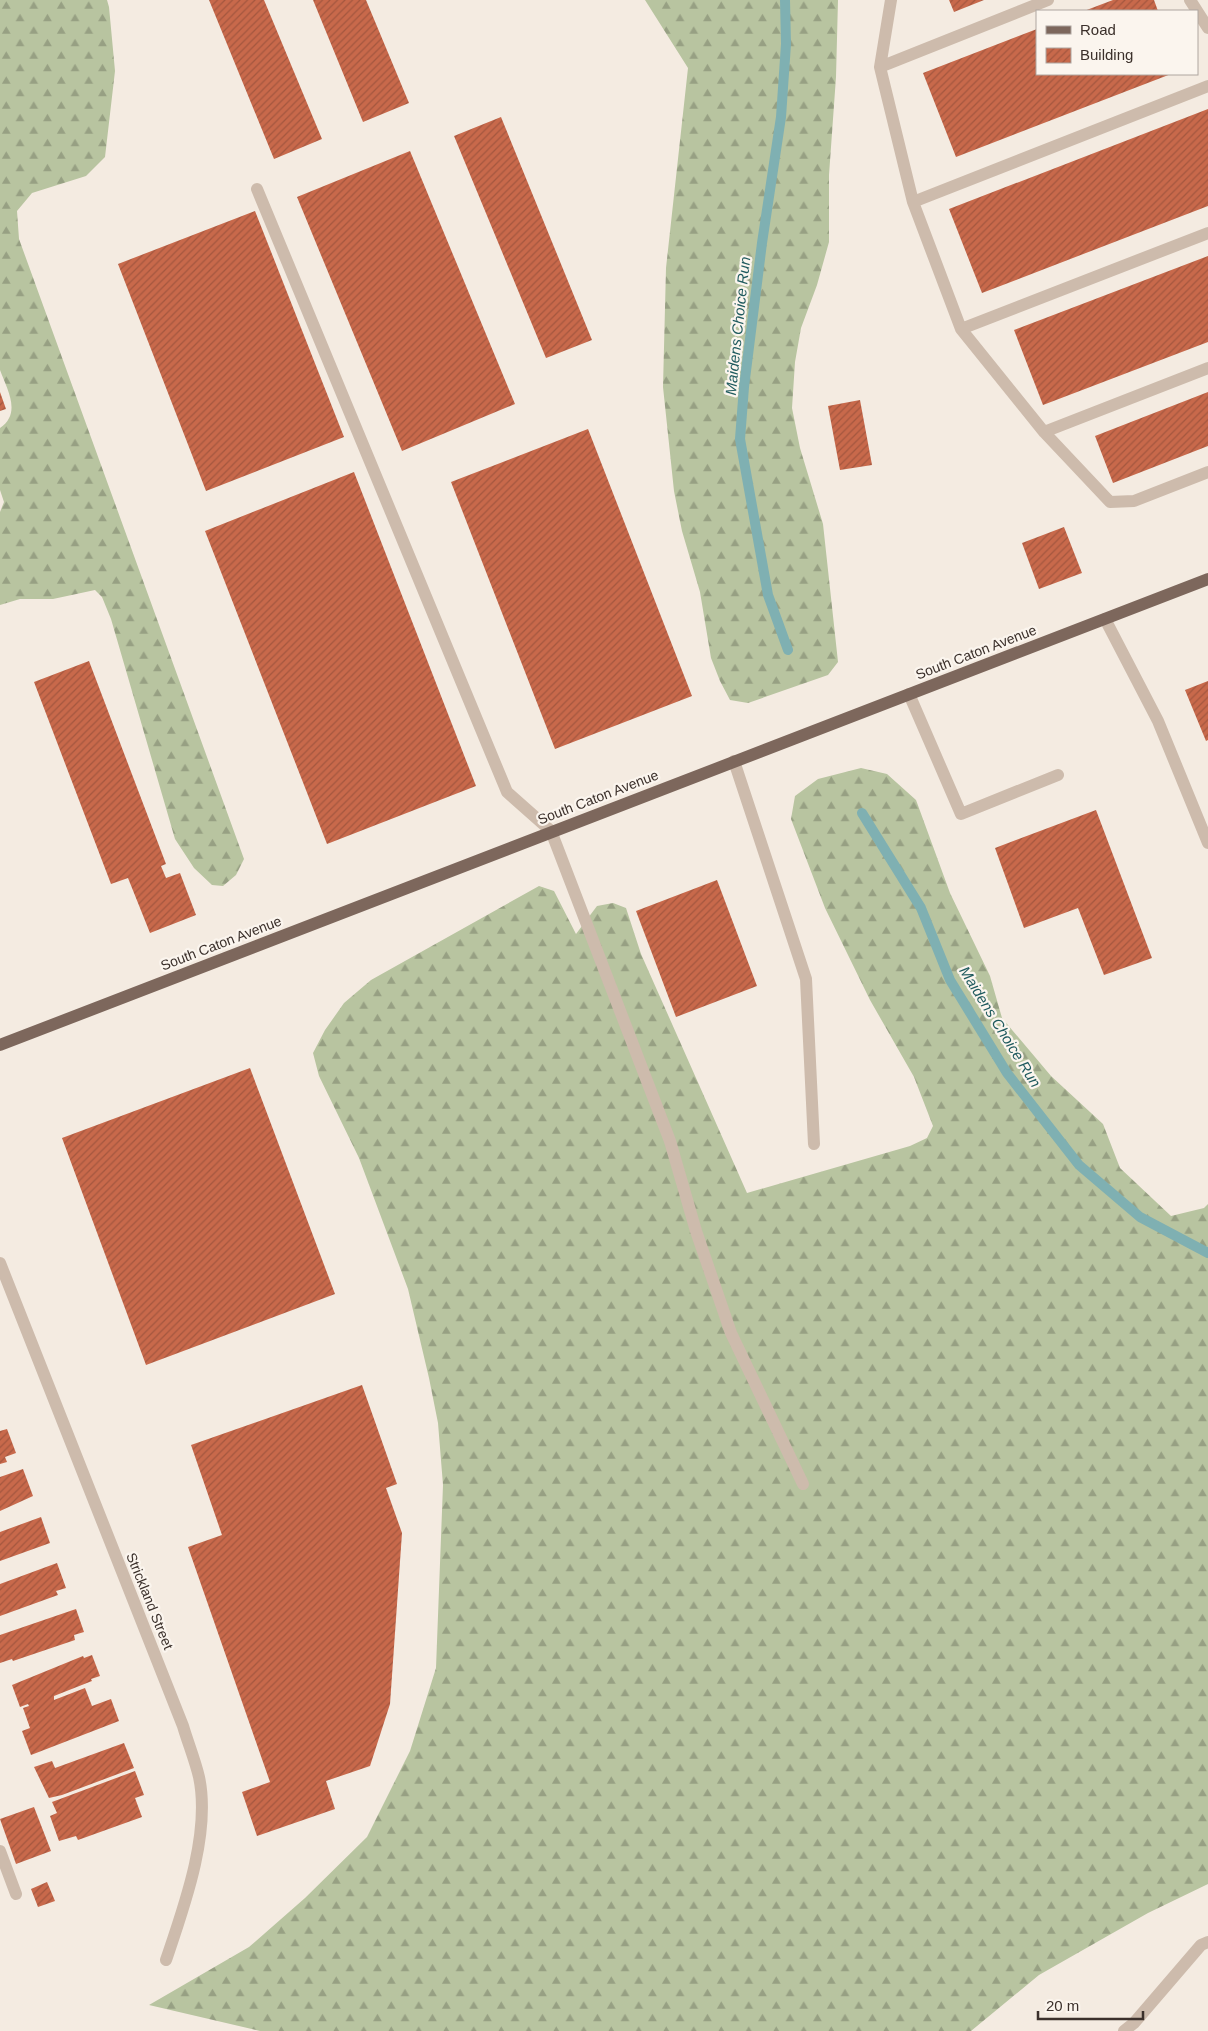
<svg xmlns="http://www.w3.org/2000/svg" width="1208" height="2031" viewBox="0 0 1208 2031" font-family="Arial,sans-serif">
<style>
.forest{fill:url(#forest-firs)}
.lines{fill:none;stroke-linecap:round;stroke-linejoin:round}
.stream{stroke:#7fb0b2;stroke-width:10}
.building{fill:url(#building-hatch)}
.service{stroke:#cdbbac;stroke-width:12}
.minor{stroke:#cdbbac;stroke-width:12}
.primary{stroke:#7d675c;stroke-width:12}
.labels{text-anchor:middle;stroke-width:4.5;stroke-linejoin:round;paint-order:stroke}
.street-label{font-size:14px;fill:#3b302b;stroke:#fbf5ee}
.water-label{font-size:15px;font-style:italic;fill:#1f5a5e;stroke:#fbf5ee}
</style>
<defs>
<pattern id="forest-firs" width="22" height="20" patternUnits="userSpaceOnUse" patternTransform="scale(1.25)"><rect width="22" height="20" fill="#b8c4a0"/><path d="M5 1l3.5 6h-7zM16 11l3.5 6h-7z" fill="#97a083"/></pattern>
<pattern id="building-hatch" width="6" height="6" patternUnits="userSpaceOnUse" patternTransform="scale(1.25)"><rect width="6" height="6" fill="#c8694b"/><path d="M-1 1l2-2M0 6l6-6M5 7l2-2" fill="none" stroke="#a4573f"/></pattern>
</defs>
<rect width="100%" height="100%" fill="#f4ebe1"/>
<path class="forest" d="M0 0H107L109 7 115 71 105 157 86 176 32 193 17 211 19 239 244 859 236 875 223 886 212 885 194 868 175 839 111 619 102 597 95 590 53 599H20L0 605V512L4 502 0 490V428C22 413 7 389 0 370Z
M645 0H838L836 77 829 175V242L817 285 801 328 795 362 792 408 800 448 823 524 838 662 828 675 748 703 730 700 720 681 711 658 700 592 682 531 674 491 663 387 666 268 688 68Z
M861 768 887 774 916 800 950 893 990 976 1002 1018 1051 1076 1103 1124 1120 1168 1171 1216 1204 1208 1208 1204V1884L1148 1913 1039 1975 971 2031H260L149 2005 249 1947 305 1898 367 1837 410 1751 436 1668 443 1485 438 1423 429 1378 408 1289 359 1158 319 1076 313 1053 325 1030 344 1003 371 980 539 886 554 891 576 934 597 906 613 903 626 908 641 954 747 1193 910 1146 927 1138 933 1126 914 1077 870 1000 825 908 791 819 795 796 818 779Z"/>
<g class="lines">
<path class="stream" d="M785 0 786 44 781 117 762 243 744 387 740 439 768 595 788 650
M862 813 921 908 950 980 1007 1073 1079 1165 1140 1217 1208 1253"/>
</g>
<path class="building" d="M209 0H264L322 139 274 159Z
M313 0H366L409 103 363 122Z
M949 0H984L954 12Z
M1113 0H1154L1158 11H1084Z
M1037 29V74H1171L956 157 923 73Z
M1208 109V206L982 293 949 209Z
M501 117 592 340 546 358 454 136Z
M410 151 515 404 402 451 297 197Z
M255 211 344 437 206 491 118 264Z
M1208 256V342L1043 405 1014 330Z
M0 392 6 409 0 411Z
M1208 392V446L1113 483 1095 436Z
M860 400 872 465 840 470 828 406Z
M588 429 692 696 555 749 451 482Z
M354 472 476 786 327 844 205 531Z
M1064 527 1082 573 1039 589 1022 543Z
M89 661 166 864 161 866 166 878 180 873 196 915 150 933 128 878 111 884 34 682Z
M1208 681V740L1206 741 1185 690Z
M1096 810 1152 958 1104 975 1078 908 1024 928 995 848Z
M717 880 757 986 676 1017 636 911Z
M250 1068 335 1294 146 1365 62 1138Z
M362 1385 397 1484 386 1488 402 1533 390 1704 370 1766 326 1781 335 1809 257 1836 242 1792 270 1782 188 1547 222 1535 191 1445Z
M7 1429 16 1453 5 1457 7 1462 0 1464V1431Z
M23 1469 33 1496 0 1511V1477Z
M41 1517 50 1543 0 1561V1532Z
M57 1563 66 1588 56 1591 58 1595 0 1616V1584Z
M76 1609 84 1632 74 1635 75 1640 13 1661 12 1659 0 1663V1635Z
M92 1655 100 1676 91 1679 92 1681 54 1696V1700L85 1688 92 1706 111 1699 119 1721 31 1755 22 1731 30 1728 23 1708 29 1706 28 1704 20 1707 12 1685 83 1656 84 1658Z
M124 1743 134 1768 62 1795 49 1798 34 1767 52 1761 55 1768Z
M135 1771 144 1795 135 1798 142 1817 78 1840 76 1836 59 1841 50 1816 57 1813 52 1802Z
M34 1807 51 1851 16 1864 0 1819Z
M47 1882 55 1901 38 1907 31 1889Z"/>
<g class="lines">
<path class="service" d="M891 0 880 67 913 202 961 329 1044 432 1110 502 1134 501 1208 472
M1190 0 1208 28
M880 67 1048 0
M257 189 507 792 551 831 670 1141 696 1231 731 1333 803 1484
M913 202 1208 86
M961 329 1208 233
M1044 432 1208 368
M1105 619 1158 721 1208 843
M909 694 961 814 1058 775
M734 761 806 979 814 1144
M0 1851 16 1894
M1124 2031 1134 2023 1201 1945 1208 1942"/>
<path class="minor" d="M0 1263 183 1726C188 1743 195 1760 199 1777 211 1833 184 1907 166 1960"/>
<path class="primary" d="M0 1045 1208 579"/>
</g>
<g class="labels">
<g class="street-label">
<text transform="translate(976 652) rotate(-21)" y="5">South Caton Avenue</text>
<text transform="translate(598 797) rotate(-21)" y="5">South Caton Avenue</text>
<text transform="translate(221 943) rotate(-21)" y="5">South Caton Avenue</text>
<text transform="translate(150 1601) rotate(68)" y="5">Strickland Street</text>
</g>
<g class="water-label">
<text transform="translate(738 326) rotate(-84)" y="5">Maidens Choice Run</text>
<text transform="translate(1000 1027) rotate(58)" y="5">Maidens Choice Run</text>
</g>
</g>
<rect x="1036" y="10" width="162" height="65" fill="#fbf5ee" stroke="#aea6a0"/>
<rect x="1046" y="26" width="25" height="8" fill="#7d675c" stroke="#aea6a0"/>
<text x="1080" y="35" font-size="15" fill="#3b302b">Road</text>
<rect x="1046" y="48" width="25" height="15" fill="url(#building-hatch)" stroke="#aea6a0"/>
<text x="1080" y="60" font-size="15" fill="#3b302b">Building</text>
<path d="M1038 2011v8h105v-8" fill="none" stroke="#3b302b" stroke-width="2.5"/>
<text x="1046" y="2011" font-size="15" fill="#3b302b" stroke="#fbf5ee" stroke-width="4" paint-order="stroke">20 m</text>
</svg>
